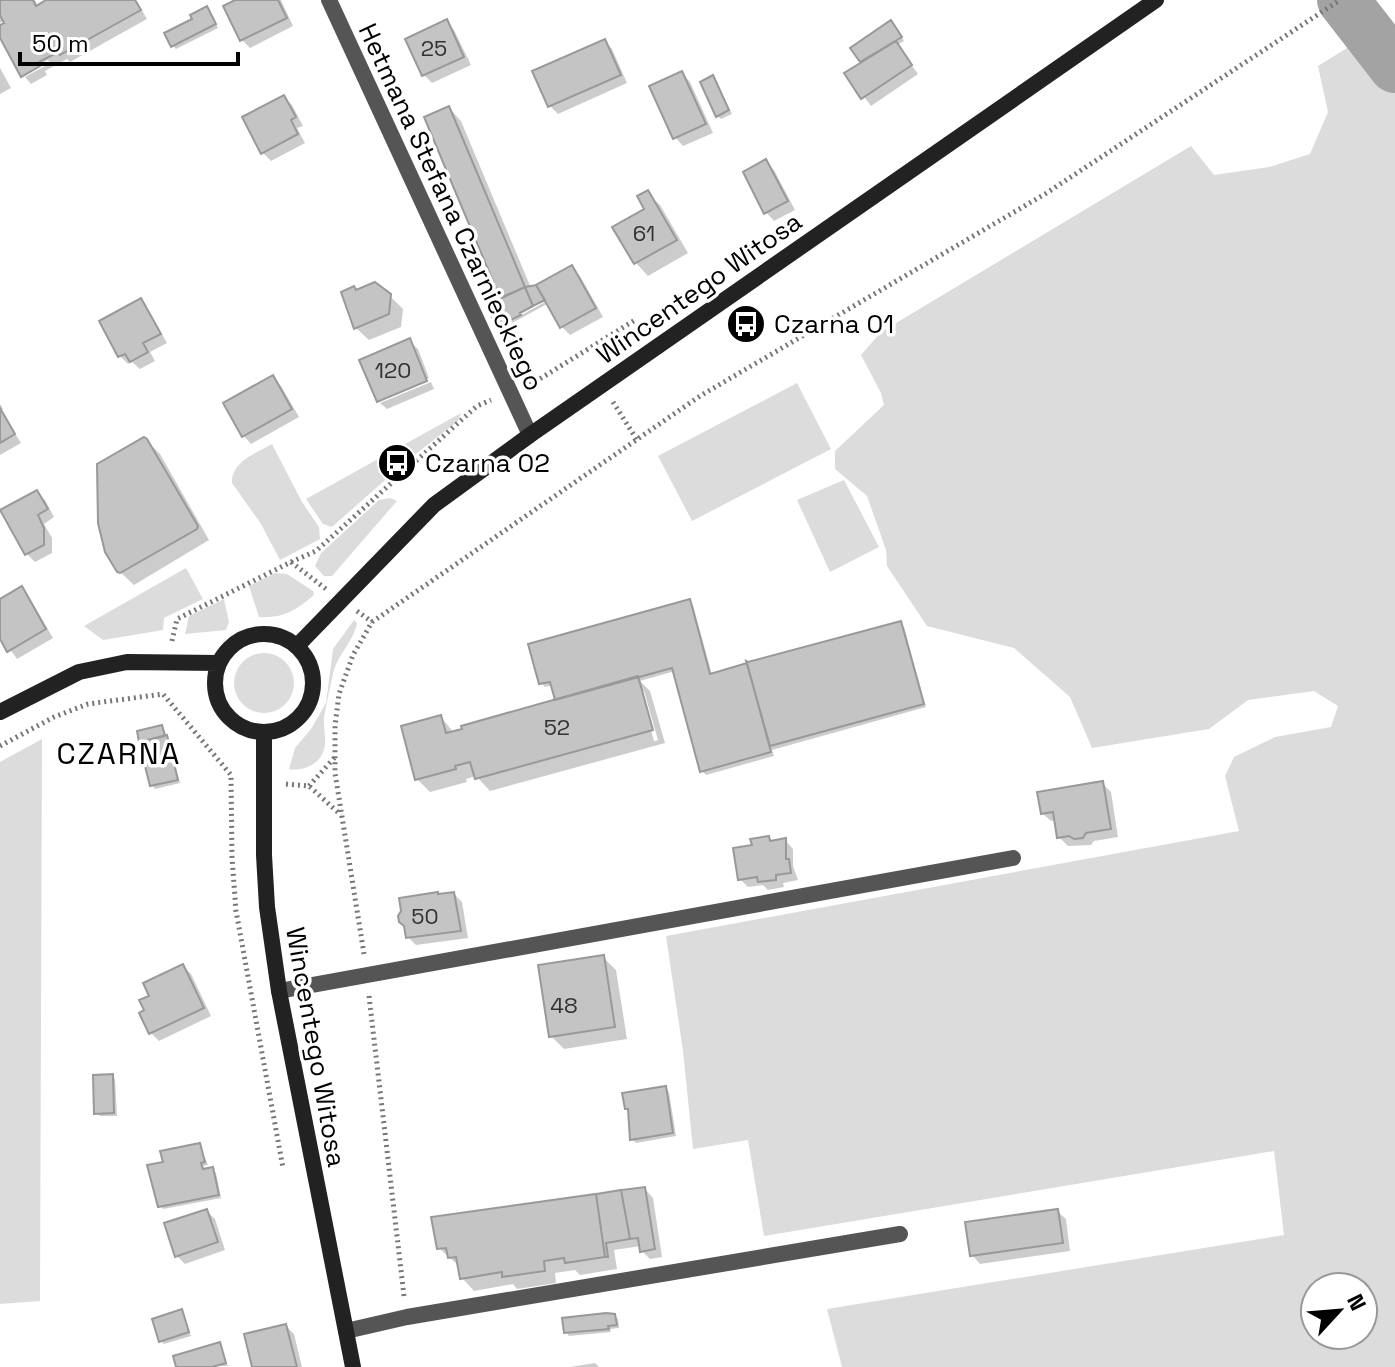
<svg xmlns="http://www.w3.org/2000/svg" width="1395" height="1367" viewBox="0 0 1395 1367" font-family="'Space Grotesk',sans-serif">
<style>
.green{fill:#dcdcdc;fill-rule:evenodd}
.shadow{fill:#0003;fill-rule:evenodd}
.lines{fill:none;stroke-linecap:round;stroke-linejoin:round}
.river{stroke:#a3a3a3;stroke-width:52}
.building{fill:#c4c4c4;stroke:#999;stroke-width:2}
.path{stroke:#777;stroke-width:5;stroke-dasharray:2 4;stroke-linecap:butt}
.street{stroke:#555;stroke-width:16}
.secondary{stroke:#222;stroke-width:16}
.labels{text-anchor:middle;stroke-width:7;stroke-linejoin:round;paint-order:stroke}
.number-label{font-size:22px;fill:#313131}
.street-label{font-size:26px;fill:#000;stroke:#fff}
.poi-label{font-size:26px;fill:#000;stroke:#fff;text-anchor:start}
.quarter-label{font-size:30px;letter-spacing:2px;fill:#000;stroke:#fff}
</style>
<rect width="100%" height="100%" fill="#fff"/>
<path class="green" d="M1360 40 1395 86V1367H842L827 1309 1284 1235 1274 1151 764 1236 748 1140 693 1149 683 1051 666 936 1239 831 1225 776 1234 757 1275 737 1331 727 1338 706 1314 691 1248 700 1209 729 1092 748 1070 697 1014 648 927 626 887 566 886 550 867 496 835 469V451L884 405 881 393 861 355 881 332 1191 146 1214 175 1269 167 1310 154 1328 112 1318 66ZM1363 1287V1335H1315V1287Z
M797 383 831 449 692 521 658 456Z
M461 413 458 421 408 460 401 451 386 463 393 473 332 527 323 524 306 499Z
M272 444 302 502 319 527 320 539 280 560 261 524 232 483C231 462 256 453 272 444Z
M844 480 879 547 830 572 797 500Z
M390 498 397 501 332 576H324L315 566 321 553 379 500Z
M186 568 203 599 164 618 163 630 103 640 84 626Z
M275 573 287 574 313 591 314 595C297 610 282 619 259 617L249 586Z
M224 599 229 622 226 630 185 634 189 616Z
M354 620 357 623C354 641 337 655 333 674 330 688 326 704 324 718 323 728 327 740 324 749 321 764 302 772 289 769L295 748 311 729 326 703 333 649Z
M234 683a30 30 0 1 1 60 0a30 30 0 1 1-60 0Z
M42 739 40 1301 0 1304V762Z"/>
<path class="shadow" d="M0 0H35L38 7 50 0H136L147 19 70 62 67 59 45 71 47 75 31 84 25 77 50 63 48 60 23 74 0 34V27L7 23 5 20 0 23Z
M239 0H281L293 26 250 48 241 39Z
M210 12 218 28 176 49 173 46 194 20Z
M446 22 454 30 471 65 432 83 424 75Z
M894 26 904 41 897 45 918 74 871 106 847 74 864 63 862 61Z
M604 41 612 49 627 83 558 114 550 106Z
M0 68 11 88 0 94Z
M682 73 690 82 713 133 683 146 675 137Z
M713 78 732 114 721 119 718 116Z
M284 97 292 105 303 126 297 128 305 143 271 161 263 153Z
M449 108 461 121 531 288 572 268 580 276 603 317 570 335 562 327 549 303 501 329 499 327 547 301V297H502L427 118Z
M766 162 774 170 795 210 774 221 766 212Z
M647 193 660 205 688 253 648 276 636 263Z
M357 292 390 296 403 309 401 327 369 340 356 328Z
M140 300 148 309 167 343 150 352 155 361 140 369 132 362 128 364 120 356Z
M409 341 418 349 429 378 380 399V402L362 361Z
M273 378 281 386 299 417 251 444 243 435Z
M431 382 434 389 387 409 380 403Z
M0 404 3 409 0 410 21 443 0 455Z
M146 440 160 454 209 540 134 585 119 571Z
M37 492 45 500 54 517 44 524 52 538V553L35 562 27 554 3 511Z
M21 589 29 597 53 638 17 659 0 635V601Z
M689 602 693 605 712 675 900 623 904 627 926 707 772 750 774 756 706 775 702 771 675 671 640 681 650 691 665 743 490 791 476 776 466 779 467 782 430 792 417 779 441 717 454 733 557 701 553 685 545 687 541 683ZM640 691H644L658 740 654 741Z
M162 727 165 731 180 783 155 789 152 785Z
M1102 783 1111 792 1118 837 1094 841 1091 845 1068 846 1059 837 1056 820 1051 821 1042 813Z
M769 839 773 843 785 840 793 849V866L798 880 783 883 784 887 768 890 763 885 748 887 740 879 754 847Z
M454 894 462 902 468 938 416 945 408 937 406 927Z
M604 958 616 970 627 1039 564 1049 551 1036Z
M183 966 191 974 211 1016 159 1041 151 1033 147 1011 151 997Z
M112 1076 115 1079 117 1116H100L96 1113Z
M665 1088 669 1092 676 1136 636 1143 632 1139 630 1110Z
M199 1145 208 1165 203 1166 205 1171 212 1169 216 1173 221 1198 163 1209 154 1193 149 1167 165 1164Z
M645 1189 653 1198 662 1257 650 1259 642 1251 641 1246 614 1250 617 1269 580 1275 575 1270 555 1273 556 1283 517 1289 513 1284 474 1291 462 1278 460 1267 439 1248Z
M207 1211 215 1219 225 1250 185 1264 177 1256Z
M1057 1211 1066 1219 1070 1251 980 1264 972 1255Z
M181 1312 191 1336 164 1344 161 1341Z
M614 1316 618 1319 619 1328 610 1329 611 1332 569 1336 566 1332Z
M286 1326 294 1334 302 1367H254Z
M220 1345 228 1366 178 1367Z
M595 1363 599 1367H570Z"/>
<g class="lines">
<path class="river" d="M1343 0 1395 67"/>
</g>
<path class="building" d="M0 0H33L36 6 46 0H135L141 10 60 55 58 52 39 62 40 66 21 77 0 38V25L4 23 0 15Z
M235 0H278L287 18 240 41 223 6Z
M207 6 216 24 171 47 164 33 192 19 190 15Z
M447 19 464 57 422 76 405 39Z
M891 20 902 37 860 62 850 48Z
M605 39 621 75 548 107 532 71Z
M896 41 912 65 861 99 844 73Z
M682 71 706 124 673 139 649 86Z
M713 75 729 110 716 117 700 82Z
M284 95 296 117 291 120 298 134 261 154 242 117Z
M449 106 525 287 500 298 424 117Z
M766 159 788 201 764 214 743 172Z
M648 190 677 240 634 264 612 227 644 209 637 196Z
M572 265 596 308 560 328 536 285Z
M375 282 391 294 389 314 354 329 341 292 354 286 356 290Z
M536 285 545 300 533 306 525 287Z
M525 287 533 306 520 313 521 315 496 327 487 305Z
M141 298 161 334 143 343 148 352 130 362 125 354 118 357 99 321Z
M410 338 427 381 377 402 359 360Z
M273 375 292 409 242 437 223 403Z
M0 408 15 434 0 443Z
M144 437 147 439 198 526 197 529 120 573 117 572 105 552 98 523 97 464Z
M37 490 48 509 38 515 44 528V545L25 555 0 510Z
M22 586 46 629 7 652 0 639V599Z
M690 599 710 674 747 663 771 752 700 772 672 668 555 700 550 682 539 684 528 644Z
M901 621 924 704 770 746 746 661 748 662Z
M638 676 653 730 475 779 470 762 455 766 456 769 415 780 401 726 441 715 446 733 462 729 461 726Z
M162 725 165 736 139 742 137 731Z
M167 735 178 780 150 786 139 742Z
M1103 781 1111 829 1086 833 1083 838 1074 839 1069 836 1057 838 1053 812 1041 814 1037 792Z
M769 836 770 841 786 838V859H789L791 873 776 875V880L758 882 757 877 738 880 733 848 752 845 750 839Z
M438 892V894L454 892 461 931 406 938 404 926 399 922 398 916 401 911 399 898Z
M604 955 615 1027 549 1037 538 965Z
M183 964 204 1008 149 1034 139 1013 144 1010 139 1000 149 996 143 983Z
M113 1074 114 1113 94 1114 93 1075Z
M666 1086 673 1133 630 1140 628 1109H625L622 1093Z
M200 1143 205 1162 201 1163 203 1169 213 1167 219 1195 158 1207 147 1165 163 1162 160 1151Z
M645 1187 655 1249 640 1252 638 1238 630 1239 621 1190Z
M621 1190 630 1239 606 1243 608 1257H605L596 1194Z
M596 1194 605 1257 565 1263 564 1258 544 1261 545 1271 502 1277V1272L460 1279 456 1257 448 1258 446 1248 437 1249 431 1217Z
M207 1209 218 1242 175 1257 164 1223Z
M1058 1209 1063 1243 970 1256 965 1222Z
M182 1309 189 1332 159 1342 152 1319Z
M606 1313 615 1314 617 1325 608 1326 609 1329 564 1333 562 1318Z
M286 1324 297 1367H252L244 1334Z
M220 1342 226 1363 212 1367H176L173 1356Z"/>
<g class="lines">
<path class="path" d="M530 385 635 320
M613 402 637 440
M291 562 316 551 477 406 491 400
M357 611 372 622
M172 641 177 619 291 562 326 589
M0 746 54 717 88 704 163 694 231 775 232 857 236 911 283 1168
M286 784 309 786 341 815
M309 786 335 757
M364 954 335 773V726L339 694 353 655 372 622 700 396 1045 194 1340 0
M369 996 404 1296"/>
<path class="street" d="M329 0 530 435
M279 991 1013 858
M346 1331 407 1317 900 1234"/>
<path class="secondary" d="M215 683a49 49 0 1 1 98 0a49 49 0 1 1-98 0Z
M297 646 434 505 530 435 1156 0
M0 712 79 672 127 662 219 663
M264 733V855L267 907 279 991 353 1367"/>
</g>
<defs>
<g id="bus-disc" transform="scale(2)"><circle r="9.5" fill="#000" stroke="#fff"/><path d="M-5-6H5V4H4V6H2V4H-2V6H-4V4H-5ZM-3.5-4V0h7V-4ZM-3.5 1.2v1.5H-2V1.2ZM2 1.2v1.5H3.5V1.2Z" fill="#fff"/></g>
</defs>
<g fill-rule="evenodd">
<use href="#bus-disc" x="746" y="324"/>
<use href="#bus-disc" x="397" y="463"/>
</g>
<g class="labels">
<g class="number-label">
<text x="434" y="56">25</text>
<text x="644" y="241">61</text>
<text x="393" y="378">120</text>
<text x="557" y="735">52</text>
<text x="425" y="924">50</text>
<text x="564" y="1013">48</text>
</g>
<g class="street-label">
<text transform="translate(451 207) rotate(65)" y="9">Hetmana Stefana Czarnieckiego</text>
<text transform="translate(699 288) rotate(-35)" y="9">Wincentego Witosa</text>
<text transform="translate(316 1047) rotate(80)" y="9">Wincentego Witosa</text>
</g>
<g class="poi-label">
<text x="774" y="333">Czarna 01</text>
<text x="425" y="472">Czarna 02</text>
</g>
<g class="quarter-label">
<text x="119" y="764">CZARNA</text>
</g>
</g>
<g transform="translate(1339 1311) rotate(64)"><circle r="38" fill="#ffffff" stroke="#999999" stroke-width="2"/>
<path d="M0-6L14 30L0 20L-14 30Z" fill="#000000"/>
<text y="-12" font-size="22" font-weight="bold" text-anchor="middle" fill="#000000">N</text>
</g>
<path d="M20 52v12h218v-12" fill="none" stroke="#000000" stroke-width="4"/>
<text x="32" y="52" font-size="24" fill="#000000" stroke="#ffffff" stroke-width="6" paint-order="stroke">50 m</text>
</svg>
